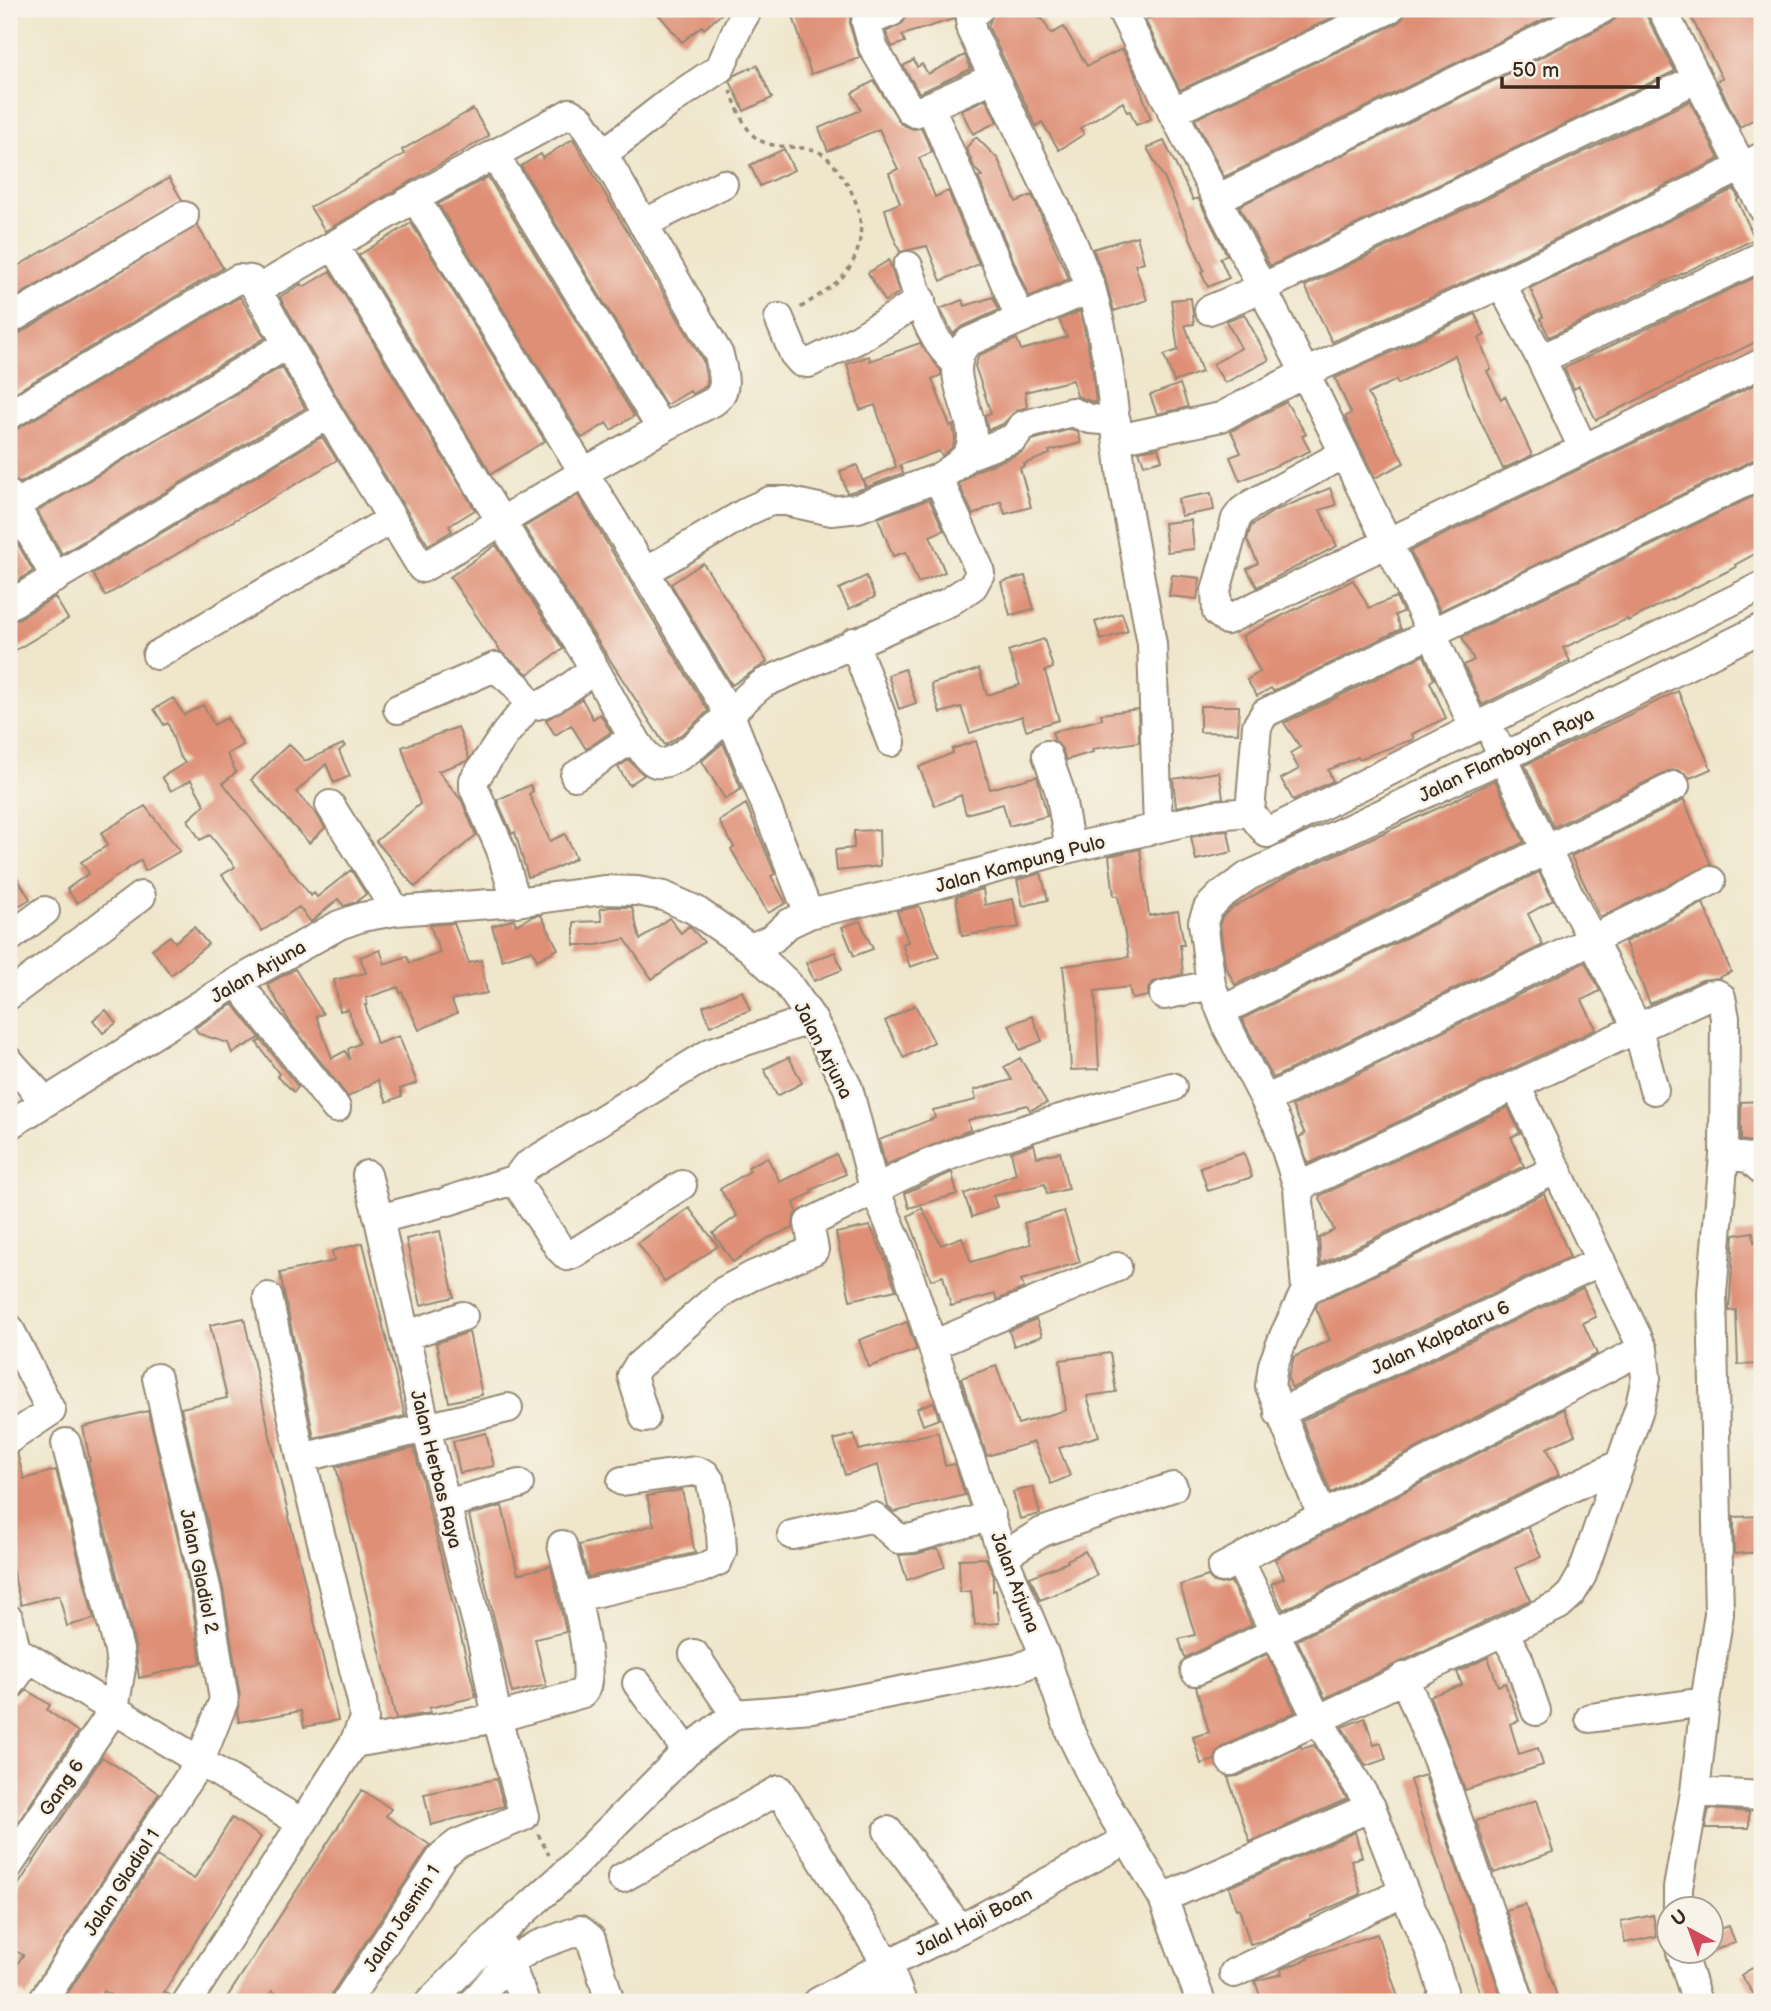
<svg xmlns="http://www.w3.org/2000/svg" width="1771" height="2011" viewBox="0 0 1771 2011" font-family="'Balsamiq Sans',sans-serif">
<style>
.building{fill:#df8f76}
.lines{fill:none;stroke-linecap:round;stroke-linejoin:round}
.minor-casing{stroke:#958874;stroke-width:32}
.path{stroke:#958874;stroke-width:3.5;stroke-dasharray:5 5;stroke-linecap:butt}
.minor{stroke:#fff;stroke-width:28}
.labels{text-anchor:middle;stroke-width:5;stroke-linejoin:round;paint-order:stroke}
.street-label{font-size:19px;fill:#3b2a1e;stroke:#f7f3e8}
</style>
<rect width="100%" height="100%" fill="#f7f3e8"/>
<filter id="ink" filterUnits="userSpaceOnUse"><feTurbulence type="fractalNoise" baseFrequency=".0143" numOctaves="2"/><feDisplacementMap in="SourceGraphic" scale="14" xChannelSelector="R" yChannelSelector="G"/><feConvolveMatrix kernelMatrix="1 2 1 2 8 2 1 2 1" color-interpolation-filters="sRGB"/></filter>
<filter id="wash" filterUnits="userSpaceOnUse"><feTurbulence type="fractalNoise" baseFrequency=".00686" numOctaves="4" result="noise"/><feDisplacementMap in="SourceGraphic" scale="28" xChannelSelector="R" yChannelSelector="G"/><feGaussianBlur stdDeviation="1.57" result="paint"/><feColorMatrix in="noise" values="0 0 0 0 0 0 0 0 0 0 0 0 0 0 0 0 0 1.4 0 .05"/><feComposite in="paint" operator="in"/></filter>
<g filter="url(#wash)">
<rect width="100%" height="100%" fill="#efe6cb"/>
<g id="blocks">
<path class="building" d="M654 9H727L704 29 702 26 682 42Z
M804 9H857L850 18V26L860 58 811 74 792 13Z
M907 9H956L954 19 902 35 905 42 892 47 886 32 903 23 907 16Z
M995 9H1035L1040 19 1042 18 1051 34 1064 27 1087 66 1122 49 1133 69 1151 119 1136 125 1130 111 1127 112 1123 102 1080 128 1084 134 1059 150 1042 122 1036 126 988 26Z
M1170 9H1351L1180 90 1145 20Z
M1405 9H1565L1224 177 1195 119 1396 24 1403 18Z
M1618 9H1645L1647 17 1675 71 1270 266 1239 206 1609 24 1616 18Z
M1687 9H1762V115L1740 127 1717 81 1722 78Z
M965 55 971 69 919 93 903 66 914 60 917 67 922 64 928 74Z
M757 65 772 98 744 111 730 81 735 75Z
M874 81 901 124 913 129 921 128 932 152 919 158 935 197 948 191 979 264 941 281 927 246 900 252 891 230 885 209 900 203 889 173 898 169 879 129 828 151 819 128 861 110 852 93Z
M986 99 997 122 973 134 961 110Z
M1690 101 1719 159 1494 269 1332 342 1305 286Z
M473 109 489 136 325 231 310 207 404 154 402 150Z
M976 137 998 159 1016 202 1032 195 1069 279 1029 297 978 177 982 176 975 169 966 148Z
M573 139 703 361 707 381 706 386 692 394 690 391 666 405 521 166 541 154 543 158Z
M1164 141 1193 200 1198 198 1227 255 1220 258 1229 278 1208 287 1201 272 1204 270 1166 182 1147 148Z
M784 149 794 170 760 186 750 165Z
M488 177 634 416 611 430 607 423 582 438 438 204Z
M169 178 182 200 9 301V271Z
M1734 189 1739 199 1737 200 1755 239 1549 337 1540 318 1543 317 1530 288Z
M411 223 545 441 491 474 359 255Z
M197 225 223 268 9 396V337L18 334Z
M1137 236 1144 262 1135 265 1147 300 1114 311 1106 282 1093 249Z
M889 260 899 293 885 301 868 273Z
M330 271 475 510 449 526 452 531 428 545 342 406 280 297 301 284 303 287Z
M1762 274V339L1596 420 1579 386 1574 389 1564 368Z
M240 297 265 338 20 483 9 478V432L17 429Z
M993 297 999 310 961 327 953 334 940 309 962 300 965 306Z
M1191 298 1194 324 1185 325 1202 372 1174 382 1164 355 1178 350 1171 300Z
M1080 311 1092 366 1096 403 1077 396 1073 380 1025 392 1027 407 1017 410 1003 424 988 430 985 415 991 413 975 366 979 355 1017 339 1021 350 1067 337 1059 320Z
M1244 314 1269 360 1225 383 1213 364 1241 348 1226 321Z
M1475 314 1485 335 1479 338 1491 369 1487 371 1501 399 1505 396 1532 455 1503 469 1473 405 1455 355 1398 384 1396 380 1368 394 1404 463 1375 478 1345 417 1351 413 1335 378Z
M920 343 941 371V375L932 379 950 426 953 425 955 439 953 446 942 456 939 451 900 465 903 473 867 487 864 480 896 467 875 405 860 410 847 364 869 356 870 361Z
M282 367 305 408 62 554 37 511Z
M1762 381V458L1755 459 1440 611 1410 551Z
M1180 384 1188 407 1157 414 1150 395Z
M1286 402 1306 434 1302 436 1310 451 1240 481 1230 457 1241 453 1231 431Z
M1071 429 1078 432 1081 443 1049 451 1050 454 1024 464 1025 466 1020 468 1031 507 1005 514 1001 501 973 515 959 484 976 471 1021 453 1032 440Z
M322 437 337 460 105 596 93 574Z
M1158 448 1162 460 1144 465 1139 451Z
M857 465 865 488 847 493 840 471Z
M1330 488 1336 505 1320 510 1337 546 1257 587 1247 569 1258 563 1247 540 1251 526 1274 511Z
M1762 492V550L1735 565 1736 567 1628 621 1627 619 1563 648 1570 661 1482 705 1464 665 1474 660 1462 637Z
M1211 493 1214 510 1181 516 1178 499Z
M578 495 708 711 685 732 665 745 524 527Z
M929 499 944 530 930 536 945 572 918 583 906 552 893 556 878 518Z
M1191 520 1194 549 1167 552 1164 523Z
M9 528 33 571 9 586Z
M496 545 563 649 528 674 501 652 450 577Z
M703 563 767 662 732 685 671 584Z
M1172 575 1200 578 1197 599 1169 596Z
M866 576 875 597 849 609 839 589Z
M1025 576 1034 609 1010 615 1001 582Z
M1353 580 1369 608 1396 597 1403 612 1395 615 1401 629 1273 691 1271 688 1257 696 1247 680 1260 672 1242 636Z
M55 597 68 619 9 654V622L18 619Z
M1122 613 1128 631 1101 640 1095 622Z
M1044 639 1053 668 1045 671 1059 720 1026 730 1022 716 970 733 961 707 940 713 931 684 979 669 987 695 1020 685 1008 651Z
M1424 655 1434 679 1430 682 1446 718 1412 734 1414 739 1359 759 1358 757 1328 770 1333 781 1293 800 1281 779 1299 769 1290 753 1300 747 1284 723Z
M905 669 916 703 899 709 888 675Z
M1678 691 1711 769 1690 778 1685 773 1677 770 1668 771 1554 827 1525 765Z
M173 698 184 715 203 705 214 725 227 718 243 745 227 754 236 772 223 783 311 896 314 893 317 897 351 870 366 894 356 902 344 906 338 899 311 922 299 907 262 931 222 875 235 867 210 835 200 840 188 820 205 805 191 780 171 791 162 777 185 763 179 755 168 723 164 725 154 709Z
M582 699 593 719 600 714 611 732 586 749 571 725 555 735 546 720Z
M1200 706H1239L1238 733 1200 732Z
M1138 709 1139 742 1092 749 1093 752 1066 760 1062 749 1055 741 1052 732 1102 719 1101 714Z
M458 727 469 758 467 761 438 771 462 801 476 835 415 887 376 841 420 804 402 747Z
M976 741 990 789 1037 776 1047 816 1009 826 1003 804 966 814 961 795 935 806 919 767 953 753 952 749Z
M723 743 741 789 725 799 702 761Z
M289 744 305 761 343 744 345 746 339 751 350 776 334 783 326 764 296 792 317 815 325 828 309 843 251 780Z
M629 760 644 775 629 785 618 767Z
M1219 772 1223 798 1176 807 1173 779Z
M1495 780 1524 842 1235 985 1225 965 1220 924 1222 917 1232 908 1290 875 1445 805Z
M530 785 533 791 529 794 550 841 565 834 576 858 554 869 528 877 515 832 512 834 497 800Z
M1684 800 1711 865 1600 917 1571 856Z
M746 804 775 874 771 876 786 903 768 913 731 849 734 847 719 821Z
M145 806 180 851 145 871 141 860 77 903 67 889 89 873 81 862 108 845 101 833Z
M879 830 880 866 837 871 835 850 854 848V831Z
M1217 831H1228L1232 852 1196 860 1191 837Z
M1140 849 1149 916 1178 911 1184 945H1180L1183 974 1153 982 1148 989V996L1132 999 1129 987 1095 991 1099 1069 1071 1070 1068 1011 1063 966 1129 957 1118 896H1114L1109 856Z
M9 865 30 899 14 909 9 900Z
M1539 872 1553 900 1528 914 1543 945 1273 1078 1242 1019Z
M1041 873 1048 900 1023 906 1017 880Z
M983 889 985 905 1013 899 1019 927 962 936 956 897Z
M1703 903 1731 972 1718 978 1702 980 1650 1004 1625 942Z
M919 906 939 957 910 967 902 944 908 942 897 911Z
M610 907H632L640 940 669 918 681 933 689 926 704 942 652 979 625 939 597 945H574V922L602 921 600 909Z
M541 915 558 949 537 960 532 950 502 960 492 926 514 919 516 925 533 916Z
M860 921 873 949 854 956 842 927Z
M454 923 469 963 481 960 487 993 451 1000 457 1013 419 1030 402 992 400 993 398 987 366 998 367 1005H365L377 1044 399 1036 417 1083 400 1089 402 1096 387 1102 378 1080 348 1097 289 1021 267 984 295 969 323 1014 316 1016 332 1058 345 1051 350 1060 348 1049 360 1043 348 1009 340 1011 334 980 366 973 360 957 380 950 385 964 407 956 410 963 440 953 430 925Z
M194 927 208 944 171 975 152 949 170 936 175 942Z
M835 952 842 970 814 981 806 963Z
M1585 962 1600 991 1582 1000 1596 1029 1308 1164 1299 1137 1305 1134 1292 1106Z
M742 991 750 1010 710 1026 703 1006Z
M233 1004 260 1038 232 1053 228 1043 199 1034 195 1028Z
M915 1005 934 1042 904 1058 885 1021Z
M106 1010 116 1023 103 1033 93 1020Z
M1032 1016 1042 1041 1020 1050 1009 1025Z
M261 1040 298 1087 294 1092 277 1076 279 1074 257 1043Z
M789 1057 802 1083 777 1096 764 1069Z
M1020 1058 1047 1103 1030 1110 1027 1105 968 1120 970 1130 885 1165 879 1140 935 1118 933 1110 976 1100 974 1090 1012 1080 1004 1067Z
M1762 1101V1144L1741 1140V1102Z
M1508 1107 1520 1133 1511 1137 1524 1166 1321 1264 1319 1238 1334 1230 1319 1196Z
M1034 1144 1037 1157 1060 1152 1068 1189 1047 1194 1045 1184 993 1196 997 1207 972 1217 964 1194 1016 1174 1011 1152Z
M1244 1153 1252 1177 1208 1191 1200 1167Z
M836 1154 846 1174 811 1190 813 1192 794 1203 797 1212 794 1216 793 1228 768 1238 733 1262 713 1233 737 1216 720 1189 750 1171 748 1167 767 1157 780 1182Z
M952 1172 957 1194 909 1208 905 1193Z
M1544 1194 1570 1257 1292 1388 1288 1378 1294 1357 1330 1340 1316 1308 1318 1302Z
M689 1208 718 1246 665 1282 638 1243Z
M922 1208 941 1245 962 1237 971 1262 1031 1244 1024 1223 1064 1211 1080 1262 1021 1280 1024 1288 997 1300 995 1294 951 1306 943 1276 931 1280 908 1216Z
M870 1226 883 1254 896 1290 850 1300 836 1233Z
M440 1231 454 1297 421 1305 406 1239Z
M1753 1232 1754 1242 1762 1240V1364L1738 1365 1736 1310 1729 1311 1734 1235Z
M363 1243 405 1416 314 1438 280 1273 334 1261 332 1251Z
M1583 1288 1596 1317 1583 1323 1597 1354 1331 1493 1302 1421Z
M244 1318 276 1463 338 1720 304 1727 301 1711 239 1722 237 1712 240 1697 223 1589 181 1408 227 1398 210 1325Z
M1036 1319 1042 1336 1014 1346 1009 1331Z
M907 1322 916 1350 869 1367 859 1340Z
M469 1332 482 1395 449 1402 436 1343Z
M1110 1353 1116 1392 1087 1396 1099 1436 1059 1448 1070 1476 1051 1484 1034 1442 987 1456 961 1378 996 1366 1018 1424 1066 1410 1060 1360Z
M934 1402 939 1419 923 1425 917 1408Z
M1564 1409 1575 1435 1547 1448 1559 1475 1283 1610 1271 1584 1284 1578 1275 1559Z
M148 1411 191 1595 201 1663 139 1678 135 1646 88 1462 90 1461 83 1427Z
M938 1432 945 1466 955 1464 965 1495 894 1512 888 1507 878 1465 845 1475 834 1440 854 1434 859 1450Z
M486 1433 494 1466 460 1473 453 1441Z
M414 1448 476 1697 429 1708 430 1713 396 1719 336 1467Z
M17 1453 24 1479 56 1470 94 1619 67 1626 59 1595 21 1605 9 1556V1455Z
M1033 1487 1040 1514 1020 1519 1013 1492Z
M682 1490 695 1553 588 1577 579 1545 654 1525 647 1496Z
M502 1506 518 1574 551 1566 566 1632 535 1639 546 1685 512 1693 469 1515Z
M1762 1516V1552L1734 1554V1517Z
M1528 1527 1541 1557 1516 1568 1530 1600 1325 1698 1297 1640Z
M938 1548 945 1567 907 1580 899 1555 917 1554Z
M1085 1551 1097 1575 1074 1587 1040 1600 1030 1577 1068 1562 1067 1560Z
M986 1558 993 1574V1591L996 1590 999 1623 975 1625 971 1591 960 1592 959 1559Z
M1208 1576 1214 1582 1221 1584 1231 1582 1252 1625 1185 1658 1179 1639 1195 1635 1180 1585Z
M1267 1654 1295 1712 1224 1746 1217 1752 1215 1760 1201 1764 1193 1737 1209 1732 1196 1687Z
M1488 1657 1498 1686 1505 1683 1519 1721 1510 1724 1519 1754 1538 1748 1543 1765 1465 1790 1430 1696 1462 1685 1457 1672Z
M27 1690 50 1705 47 1710 78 1732 9 1836V1702L16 1701Z
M1365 1718 1374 1745 1381 1743 1386 1759 1366 1766 1342 1727Z
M1314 1745 1347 1799 1250 1842 1228 1777 1238 1776 1301 1746 1302 1749Z
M102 1757 159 1793 27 1997 9 1985V1977L23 1955 9 1947V1899Z
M1425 1775 1503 2002H1483L1410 1780Z
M496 1779 504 1806 431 1825 424 1794Z
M362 1790 391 1809 386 1816 430 1845 332 1993 330 2000 289 2002 272 1991 265 2002H224Z
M1537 1800 1553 1852 1494 1873 1476 1821Z
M1709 1809 1749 1812V1828H1705Z
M232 1818 261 1837 164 1992 172 1996 171 2002H122L104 1991 96 2002H62L157 1856 194 1879Z
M1355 1832 1362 1857 1351 1860 1361 1894 1311 1916V1918L1265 1940 1250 1944 1239 1908 1236 1909 1229 1887Z
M1525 1904 1558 1999 1549 2002H1536L1506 1910Z
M1653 1915 1657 1936 1625 1943 1621 1922Z
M1729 1926 1735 1943 1712 1951V1931Z
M1377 1934 1398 1997 1381 2002H1262L1255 1981 1282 1974 1281 1969 1309 1959 1308 1957Z
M1762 1962V2002H1759L1741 1975Z"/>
</g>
</g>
<g filter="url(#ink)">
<use href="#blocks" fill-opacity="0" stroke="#958874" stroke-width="2"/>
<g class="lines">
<g class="minor-casing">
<path id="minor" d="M890 9 891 12 866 22 873 47 910 110 915 113 993 78
M979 9 971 15V30L1071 239 1091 288 1101 327 1108 363 1123 486 1152 644 1158 828
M1121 9 1305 373 1432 633 1474 728
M1662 9 1762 207
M930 106 1020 318
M1172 112 1389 9
M494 154 661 428
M603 154 675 98 720 68 739 25 748 9
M415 198 645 572 730 715 809 914
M1217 199 1602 9
M643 224 723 184
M334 246C390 338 446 431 502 523 533 573 566 621 596 671 605 687 642 760 656 763 683 769 740 699 764 683L949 602 973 586 980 573 978 566 938 478C948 471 962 464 968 453 986 422 936 376 968 342L1091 288
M908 266C920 299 928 341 957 363
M1501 284 1541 359 1583 448
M1209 310 1262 288 1696 79
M779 318 794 354 801 362 809 363 860 338 921 300
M9 320 184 216
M1541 359 1762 256
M9 415 238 279 251 280 328 414 422 568C519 513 612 452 713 402 730 390 723 373 719 355L603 154 581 120 570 113 415 198 257 290
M1118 439 1221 417 1305 373 1501 284 1762 157
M1343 454 1252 504 1242 511 1236 519 1216 591 1217 612 1227 620 1762 363
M967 456 1014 438 1022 426 1067 413 1072 412 1090 419 1116 421
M9 495 56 578
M9 509 288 344
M645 572 750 510 770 501H786L832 511 858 508 938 478
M9 605 328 414
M854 642 891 742
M157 655 392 519
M398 709 495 667 517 686 529 705C545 710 580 679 594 669
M1495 740 1546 850 1638 1029 1654 1090
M1047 755 1060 792 1070 848
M575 776 634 737
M330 805 396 911
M1250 812 1257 726 1265 713 1762 474
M1267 833 1486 722 1762 586
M516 902 501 850 474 788V780L505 734 529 705
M9 938 45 911
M750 948 772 939 788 924 809 914 931 886 1070 848 1158 828 1214 815 1250 812 1262 827
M237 982 336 1108
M9 995 141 896
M1164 995 1211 985
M1221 1011 1675 786
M9 1061 45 1101
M1266 1100 1711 881
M9 1125 237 982 339 925 362 917 396 911 516 902 604 890 637 891 664 896 695 910 750 948 787 983 812 1019 848 1088 874 1188 899 1246 1003 1556 1045 1656 1071 1734 1102 1797 1163 1898 1201 2002
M1724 1155 1749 1158 1762 1170
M682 1185 573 1254 567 1256 560 1249 518 1185 516 1179 525 1167 712 1052 812 1019
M1298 1187 1709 995 1717 994 1721 997 1725 1018 1724 1155 1712 1293 1719 1614 1705 1702 1695 1792 1678 1888V1910
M448 1201 516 1179
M379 1219 436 1204
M1306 1290 1557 1169
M9 1328 51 1411 9 1439
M405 1336 463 1316
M933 1345 1117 1267
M1279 1413 1601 1261
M645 1418 632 1376 638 1366 724 1291 752 1276 814 1250 809 1223C850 1204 887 1181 928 1164 1007 1131 1091 1111 1172 1087
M301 1458 508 1408
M446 1504 519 1484
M1322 1516 1270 1386 1273 1365 1284 1336 1306 1290 1298 1187 1278 1125 1228 1028 1211 985 1203 922 1208 908 1221 895 1248 876 1504 757 1762 628
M792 1535 874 1517 899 1539 913 1538 991 1516
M1003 1556 1042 1532 1173 1487
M1239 1560 1317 1718 1371 1807 1404 1892 1431 1953 1443 1991 1440 2002
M1222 1568 1643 1349 1516 1086
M576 1597 700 1569 718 1561 722 1551 721 1533 711 1483 705 1474 695 1471 622 1481
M9 1619 16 1650
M1504 1633 1518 1658 1536 1711
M9 1646 302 1823
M694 1654 735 1714
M1195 1671 1620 1464
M1404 1677 1437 1759 1520 2002
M637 1683 687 1751
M9 1686 29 1658
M1590 1718 1705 1702
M354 1743 497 1718 583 1693C599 1674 569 1571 562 1545
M1231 1761 1559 1605 1571 1594 1582 1575 1640 1406 1646 1378 1643 1349
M1695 1792 1762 1796
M888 1831 960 1929
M9 1865 114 1709 121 1668 119 1650 66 1443
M622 1878 779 1790 887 1964 902 2002
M1163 1898 1371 1807
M502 1946 525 2002
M1681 1952 1697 2002
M1234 1973 1404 1892
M42 2002 200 1761 224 1700 207 1592 157 1378
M187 2002 354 1743 364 1719 362 1701 301 1458 268 1297
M346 2002 443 1855 457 1844 524 1816 497 1718 483 1646 426 1428 379 1219 367 1175
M430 2002 496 1936 562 1877 687 1751 735 1714 812 1708 1019 1668 1045 1656
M474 2002 508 1962 536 1946 580 1930 591 1939 610 2002
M818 2002 887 1964 960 1929 1128 1839
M872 2002 897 1989"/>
</g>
<path class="path" d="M730 90C736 104 743 127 755 137 772 151 797 144 817 151 831 157 838 171 846 182 865 212 867 249 843 276 832 288 813 299 800 308
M538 1834 549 1855"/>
<use href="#minor" class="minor"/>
</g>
</g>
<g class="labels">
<g class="street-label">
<text transform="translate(1506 754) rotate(-26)" y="7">Jalan Flamboyan Raya</text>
<text transform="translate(1020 863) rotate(-15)" y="7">Jalan Kampung Pulo</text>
<text transform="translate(258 971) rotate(-30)" y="7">Jalan Arjuna</text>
<text transform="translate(824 1050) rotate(63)" y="7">Jalan Arjuna</text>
<text transform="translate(1440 1337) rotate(-25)" y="7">Jalan Kalpataru 6</text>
<text transform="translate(437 1469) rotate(76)" y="7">Jalan Herbas Raya</text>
<text transform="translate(200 1571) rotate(78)" y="7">Jalan Gladiol 2</text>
<text transform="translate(1016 1582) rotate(69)" y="7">Jalan Arjuna</text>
<text transform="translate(61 1787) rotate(-56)" y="7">Gang 6</text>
<text transform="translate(121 1882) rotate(-57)" y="7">Jalan Gladiol 1</text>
<text transform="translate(401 1918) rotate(-57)" y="7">Jalan Jasmin 1</text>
<text transform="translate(973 1921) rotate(-27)" y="7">Jalal Haji Boan</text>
</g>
</g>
<rect width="1771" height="2011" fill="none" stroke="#f7f3e8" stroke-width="35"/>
<g transform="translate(1690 1930) rotate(319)"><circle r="33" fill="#f7f3e8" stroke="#aca397" stroke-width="2"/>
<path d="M0-5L12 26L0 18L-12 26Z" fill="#d1495b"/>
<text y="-10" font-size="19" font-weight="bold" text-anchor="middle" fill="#3b2a1e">U</text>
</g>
<path d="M1502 77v10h156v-10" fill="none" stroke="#3b2a1e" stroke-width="3.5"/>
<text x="1512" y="77" font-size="21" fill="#3b2a1e" stroke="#f7f3e8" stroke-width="5" paint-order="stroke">50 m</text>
</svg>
